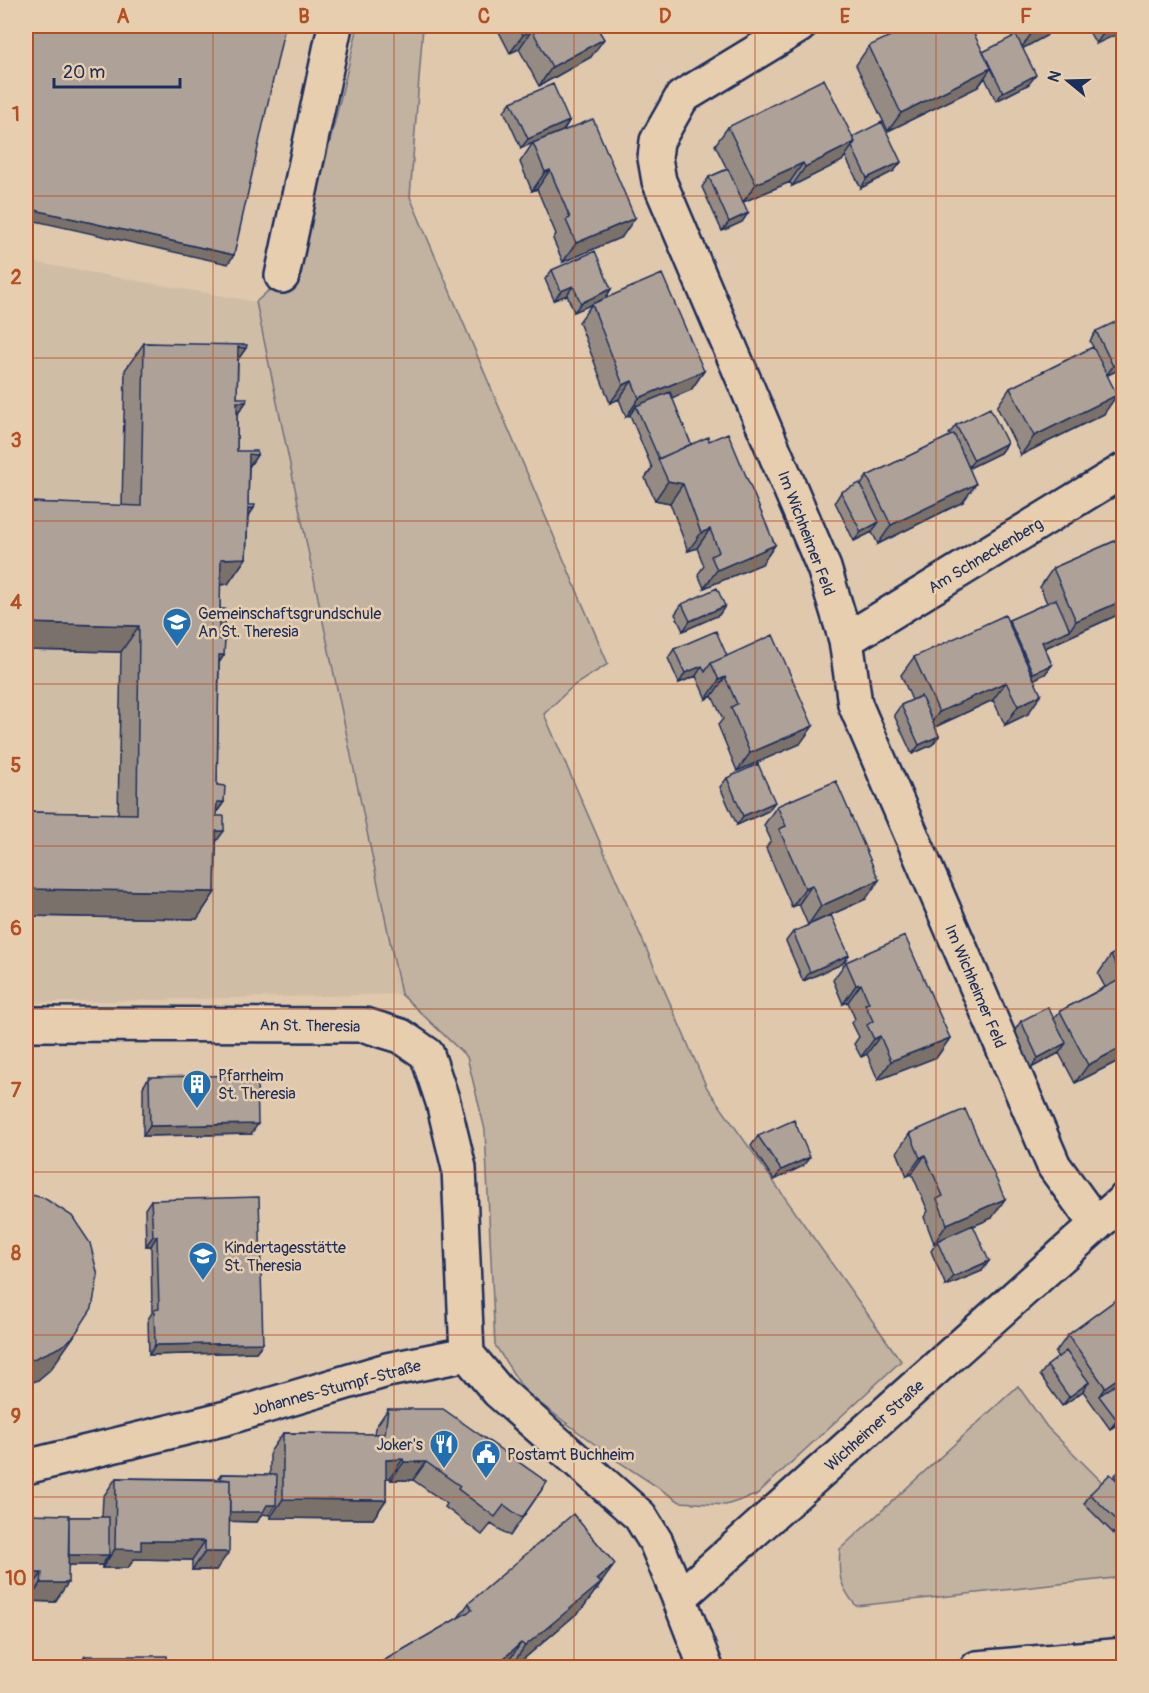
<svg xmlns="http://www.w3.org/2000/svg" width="1149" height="1693" viewBox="0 0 1149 1693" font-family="Pangolin,sans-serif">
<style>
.built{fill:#d0bda6}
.green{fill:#c2b2a0;stroke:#6e707f;stroke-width:1.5}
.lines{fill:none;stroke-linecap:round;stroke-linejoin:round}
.minor-casing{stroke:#1b2f5e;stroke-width:38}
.minor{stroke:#e7ceaf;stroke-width:33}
.wall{fill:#968b83;stroke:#1b2f5e;stroke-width:1.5}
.shaded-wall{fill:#7a716a;stroke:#1b2f5e;stroke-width:1.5}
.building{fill:#aea298;stroke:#1b2f5e;stroke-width:1.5}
.grid{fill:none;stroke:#b54e20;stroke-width:1.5;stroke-opacity:0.55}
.labels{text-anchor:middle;stroke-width:5;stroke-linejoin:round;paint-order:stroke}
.street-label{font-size:16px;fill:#1b2f5e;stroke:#e7ceaf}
.poi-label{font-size:16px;fill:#1b2f5e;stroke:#e7ceaf;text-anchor:start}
.neatline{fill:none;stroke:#b54e20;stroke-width:2}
.grid-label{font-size:20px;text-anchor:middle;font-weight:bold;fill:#b54e20}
</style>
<rect width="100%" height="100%" fill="#dfc8ac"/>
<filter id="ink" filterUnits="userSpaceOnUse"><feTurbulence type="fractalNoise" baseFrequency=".0167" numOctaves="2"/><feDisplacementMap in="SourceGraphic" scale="12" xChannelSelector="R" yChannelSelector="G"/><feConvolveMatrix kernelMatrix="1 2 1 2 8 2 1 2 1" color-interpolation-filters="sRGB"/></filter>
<g filter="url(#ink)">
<path class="built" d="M26 261 256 302 401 994 26 1003Z"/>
<path class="green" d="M358 26H423L410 197 608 664 573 686 544 714 707 1088 901 1361 756 1495 726 1505 680 1502 613 1458 525 1392 495 1345 485 1130 467 1057 401 994 256 302 301 261Z
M1018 1386 1047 1427 1123 1503V1577L856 1606C839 1585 838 1575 840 1549Z"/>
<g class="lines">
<g class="minor-casing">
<path id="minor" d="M799 26 682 97 657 141 655 158 659 181 824 568 846 640 855 704 1054 1166 1096 1224
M282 276 335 26
M846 640 1124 470
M26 1024 365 1025 401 1036 427 1054 443 1102 459 1168 467 1354
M467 1354 498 1391 640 1516 656 1542 679 1598
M26 1467 226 1418 387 1370 467 1354
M706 1668 679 1598 1124 1200
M977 1668 1124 1655"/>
</g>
<use href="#minor" class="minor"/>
</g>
<path class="wall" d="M496 26H596L591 57 539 86 519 49 510 53Z
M1008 26H1053L1046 36 1023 48 1029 84 996 101 985 78 978 87 888 131 856 65 869 46 983 52 1014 37Z
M1086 26H1124L1096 44Z
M511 102 569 121 563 131 622 237 563 262 553 239 556 234 537 189 532 191 520 162 533 143 521 148 504 111Z
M728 127 852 137 901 162 894 171 861 188 845 156 842 161 792 186 790 182 743 202 748 213 742 222 722 231 702 187 709 177 727 169 715 145Z
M552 270 611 289 605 299 704 371 691 390 672 398 691 444 709 441 775 545 762 564 704 588 698 574 704 566 697 548 688 551 670 503 655 500 645 478 652 468 630 415 626 417 619 399 610 403 579 322 592 304 574 312 567 295 554 300 545 279Z
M1096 331 1124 367 1107 375 1104 414 1021 455 997 407 1010 388 1093 347 1090 341Z
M144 343 246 348 238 359 237 398 246 402 237 415V451L257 455 249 467 248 505 254 508 248 517 246 558 228 584 220 585V609L225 624 219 632V639L224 655 219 663 217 785 224 802 217 812 215 892 197 919 26 916V812L118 814 121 652 26 650V502L122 506 125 370Z
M956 425 1007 443 1000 453 969 468 963 502 878 544 872 532 854 541 835 502 841 492 861 485 867 476 950 436 949 434Z
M1124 537V612L1045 648 1052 665 1045 674 1034 679 1028 714 1005 725 993 700 935 727 939 736 932 745 912 754 894 715 901 705 912 700 901 675 914 657 1008 622 1009 620 1047 603 1040 587 1053 568Z
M682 604 725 606 719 615 683 631 675 614Z
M674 649 727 656 800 744 737 771 718 725 723 719 712 696 706 699 696 676 679 683 668 658Z
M727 778 768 811 737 825 720 787Z
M777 806 866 899 808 925 799 904 792 907 766 848 771 840 764 825Z
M793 932 849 955 842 964 803 981 786 941Z
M1124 949V1058L1075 1083 1059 1053 1031 1068 1015 1030 1021 1021 1054 1019 1060 1011 1105 987 1098 974 1111 955Z
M846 962 950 1038 937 1057 878 1080 867 1054 861 1057 854 1044 859 1037 852 1023 855 1019 848 1002 843 1004 833 980Z
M149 1077 251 1134 143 1136V1087Z
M910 1133 992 1218 973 1226 982 1271 946 1286 931 1251 937 1242 934 1243 924 1217 928 1211 912 1174 907 1176 897 1152Z
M758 1136 803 1166 774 1180 751 1146Z
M151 1200 263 1343 256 1352 149 1355 148 1319 152 1313 151 1246H146L145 1209Z
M1124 1294V1420L1110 1429 1083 1391 1062 1406 1040 1375 1047 1366 1058 1358 1055 1353 1068 1335Z
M388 1409 547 1482 510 1536 491 1524 482 1535 445 1507 447 1504 413 1480H391L390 1478H386V1500L373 1519 270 1518V1514H262L257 1522 230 1521 216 1570H192V1560L134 1559 128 1568H102V1565H69L55 1602 28 1601 29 1592 69 1517H102L103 1497 116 1478 217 1479 221 1474 270 1475V1452L283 1433 374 1434 375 1428Z
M1124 1467V1524L1114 1534 1084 1504 1090 1494 1114 1478Z
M597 1590 593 1593 582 1609 513 1668H371L458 1618 469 1603Z
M85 1656 167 1668H78V1666Z"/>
<path class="shaded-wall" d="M1043 26H1053L1046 36 1020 50 1033 31Z
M1121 26H1124V31L1096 44 1102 35Z
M532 30 519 49 510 53 523 35Z
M604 39 591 57 539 86 552 67Z
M991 68 978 87 888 131 901 113Z
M1036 75 1029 84 996 101 1003 92Z
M569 121 563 131 521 148 528 139Z
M855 142 842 161 792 186 805 167Z
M901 162 894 171 861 188 867 178Z
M803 163 790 182 743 202 756 184Z
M550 170 537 189 532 191 545 172Z
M26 208 234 255 228 264 26 219Z
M748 213 742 222 722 231 729 222Z
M635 218 622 237 563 262 576 243Z
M573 286 567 295 554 300 561 291Z
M611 289 605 299 574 312 581 303Z
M238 347 246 348 228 374Z
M1124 361V367L1106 376 1113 366Z
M704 371 691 390 638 412 636 406 630 415 626 417 639 398Z
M632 381 619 399 610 403 623 385Z
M1117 395 1104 414 1021 455 1034 436Z
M237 402H246L227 428Z
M1007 443 1000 453 967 469 974 460Z
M249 454 257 455 239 481Z
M668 481 683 484 670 503 655 500Z
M976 484 963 502 878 544 891 525Z
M248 508H254L236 534Z
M879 522 872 532 854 541 861 532Z
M710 529 697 548 688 551 701 533Z
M775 545 762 564 704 588 717 570Z
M246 558 228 584 202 586 221 559Z
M1124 600V612L1036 652 1042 642 1070 630 1076 621Z
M725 606 719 615 683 631 690 621Z
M26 623 139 626 121 652 26 650Z
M219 623 225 624 206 650Z
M219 655H224L205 682Z
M1052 665 1045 674 1027 683 1033 673Z
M702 666 696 676 679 683 685 673Z
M725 677 712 696 706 699 719 680Z
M1006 682 993 700 926 731 939 712Z
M1041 695 1028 714 1005 725 1018 706Z
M813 726 800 744 737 771 750 753Z
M939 736 932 745 912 754 919 745Z
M217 802H224L205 828Z
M775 802 768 811 737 825 743 816Z
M216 831H224L205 857Z
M879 880 866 899 808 925 821 906Z
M812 885 799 904 792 907 805 888Z
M26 889 215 892 197 919 26 916Z
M849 955 842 964 803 981 810 972Z
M861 984 848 1002 843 1004 856 985Z
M880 1036 867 1054 861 1057 874 1039Z
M950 1038 937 1057 878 1080 891 1061Z
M1066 1043 1059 1053 1031 1068 1038 1058Z
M1124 1046V1058L1075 1083 1088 1065Z
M258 1124 251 1134 143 1136 150 1126Z
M925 1155 912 1174 907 1176 920 1158Z
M810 1157 803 1166 774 1180 781 1170Z
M1005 1199 992 1218 934 1243 947 1224Z
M153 1236H157L151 1246H146Z
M989 1261 982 1271 946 1286 953 1277Z
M74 1336 51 1369 38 1380 26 1385V1360Z
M263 1343 256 1352 149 1355 155 1345Z
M1124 1374V1383L1099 1396 1105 1387Z
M1089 1382 1082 1392 1062 1406 1069 1397Z
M1124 1415V1420L1110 1429 1117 1420Z
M403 1459 390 1478 373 1479 386 1460Z
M404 1462H426L413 1480H391Z
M283 1499 386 1500 373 1519 270 1518Z
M267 1505H276L269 1515 262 1514 257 1522 217 1521 224 1512Z
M1124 1521V1524L1114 1534 1121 1524Z
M141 1541H205L192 1560 134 1559 128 1568H102L115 1549Z
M205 1552H229L216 1570H192Z
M62 1555H109L102 1565H56Z
M615 1564 582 1609 513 1668H510L525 1646Z
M26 1573H42L29 1592 26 1591Z
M41 1583H68L55 1602 28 1601Z
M521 1643 504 1668 502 1660Z"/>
<path class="building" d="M26 26H285L234 255 26 208Z
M518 26H596L604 39 552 67 532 30 523 35Z
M911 26H970L991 68 901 113 869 46Z
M1030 26H1044L1033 31Z
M1098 26H1121L1102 35Z
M1016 35 1036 75 1003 92 983 52Z
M824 79 855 142 805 167 803 163 756 184 728 127Z
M553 84 569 121 528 139 511 102Z
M593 119 635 218 576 243 566 220 570 218 550 170 545 172 533 143Z
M882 122 901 162 867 178 852 147 855 142 852 137Z
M728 169 748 213 729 222 709 177Z
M595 251 611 289 581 303 573 286 561 291 552 270Z
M662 274 704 371 639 398 632 381 623 385 592 304Z
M1124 318V361L1113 366 1096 331Z
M144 343 247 345 246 348 238 347 237 398H247L246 402H237V451H257V455L249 454 248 505H255L254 508H248L246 558 221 559 220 609H225V624L219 623V639L225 640 224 655H219L217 785 225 786 224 802H217L216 816H224V831H216L215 892 26 889V812L137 814 139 626 26 623V502L141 506Z
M1093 347 1117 395 1034 436 1010 388Z
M670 392 691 444 659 459 636 406Z
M990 408 1007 443 974 460 956 425Z
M728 433 775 545 717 570 711 556 719 552 710 529 701 533 683 484 668 481 658 459 708 437 709 441Z
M954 434 976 484 891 525 867 476Z
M860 483 879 522 861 532 841 492Z
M1124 537V600L1076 621 1053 568Z
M717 588 725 606 690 621 682 604Z
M1056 599 1070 630 1042 642 1052 665 1033 673 1009 620Z
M1005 615 1041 695 1018 706 1006 682 939 712 914 657Z
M716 631 727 656 711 663 705 672 702 666 685 673 674 649Z
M773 635 813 726 750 753 731 707 737 704 725 677 719 680 711 663Z
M921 696 939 736 919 745 901 705Z
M758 764 775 802 743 816 727 778Z
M836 781 879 880 821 906 812 885 805 888 779 829 786 826 777 806Z
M831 915 849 955 810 972 793 932Z
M905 936 950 1038 891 1061 880 1036 874 1039 867 1025 873 1021 865 1004 869 1003 861 984 856 985 846 962Z
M1124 949V1046L1088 1065 1060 1011 1123 978 1111 955Z
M1048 1007 1066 1043 1038 1058 1021 1021Z
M257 1075 258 1124 150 1126 149 1077Z
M965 1109 1005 1199 947 1224 937 1199 943 1196 925 1155 920 1158 910 1133Z
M794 1120 810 1157 781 1170 758 1136Z
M26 1176 27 1178V1194L44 1198 72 1216 90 1243 98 1276 92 1308 74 1336 61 1347 31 1360H26Z
M259 1197 263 1343 155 1345 154 1310 159 1309 157 1236H153L151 1200Z
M973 1225 989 1261 953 1277 937 1241Z
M1124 1294V1374L1105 1387 1068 1335Z
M1066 1351 1089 1382 1069 1397 1047 1366Z
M1124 1379V1415L1117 1420 1099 1396Z
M388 1409H443L547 1482 522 1518 504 1505 495 1517 458 1489 460 1486 426 1462H404L403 1459 386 1460V1500L283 1499V1433L385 1434Z
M1124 1467V1483L1115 1475Z
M221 1474 277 1475 276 1505H267L263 1512H230V1480L221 1479Z
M1110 1474 1124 1487V1521L1121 1524 1090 1494Z
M116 1478 230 1480 229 1552H205V1541H141V1550L115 1549Z
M26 1514 69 1515 68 1583H41L42 1573H26Z
M573 1514 615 1564 597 1579 601 1583 525 1646 521 1643 502 1660 506 1667 371 1668 472 1610 469 1603Z
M69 1517H109V1555H69Z
M85 1656H167V1668H85Z"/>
</g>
<path class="grid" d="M213 26V1668M394 26V1668M574 26V1668M755 26V1668M936 26V1668M26 196H1124M26 358H1124M26 521H1124M26 684H1124M26 846H1124M26 1009H1124M26 1172H1124M26 1335H1124M26 1497H1124"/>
<defs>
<g id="school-pin" transform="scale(1.5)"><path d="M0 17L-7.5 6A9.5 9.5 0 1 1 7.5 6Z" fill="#1f6fb2" stroke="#e7ceaf"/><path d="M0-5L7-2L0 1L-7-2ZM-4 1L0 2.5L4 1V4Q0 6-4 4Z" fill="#fff"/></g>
<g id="building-pin" transform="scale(1.5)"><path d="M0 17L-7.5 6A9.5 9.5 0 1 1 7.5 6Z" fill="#1f6fb2" stroke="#e7ceaf"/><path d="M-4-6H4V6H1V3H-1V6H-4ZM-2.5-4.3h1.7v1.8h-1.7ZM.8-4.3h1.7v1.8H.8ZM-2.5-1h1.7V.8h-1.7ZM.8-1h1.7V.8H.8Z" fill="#fff"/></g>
<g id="restaurant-pin" transform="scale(1.5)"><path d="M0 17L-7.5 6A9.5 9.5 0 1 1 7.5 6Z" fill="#1f6fb2" stroke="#e7ceaf"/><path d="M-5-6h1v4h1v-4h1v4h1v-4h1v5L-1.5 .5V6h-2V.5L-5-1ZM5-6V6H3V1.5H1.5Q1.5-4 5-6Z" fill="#fff"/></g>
<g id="civic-pin" transform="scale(1.5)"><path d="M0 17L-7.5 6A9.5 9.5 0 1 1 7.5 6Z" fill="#1f6fb2" stroke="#e7ceaf"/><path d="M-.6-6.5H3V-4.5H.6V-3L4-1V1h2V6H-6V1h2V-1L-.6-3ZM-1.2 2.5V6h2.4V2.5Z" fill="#fff"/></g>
</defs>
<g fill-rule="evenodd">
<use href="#school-pin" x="177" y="622"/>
<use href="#building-pin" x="197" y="1084"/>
<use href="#school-pin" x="203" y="1256"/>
<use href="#restaurant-pin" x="444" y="1444"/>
<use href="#civic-pin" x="486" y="1454"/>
</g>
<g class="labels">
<g class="street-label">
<text transform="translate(807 533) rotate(69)" y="6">Im Wichheimer Feld</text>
<text transform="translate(985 555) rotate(-31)" y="6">Am Schneckenberg</text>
<text transform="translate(976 986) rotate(67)" y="6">Im Wichheimer Feld</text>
<text transform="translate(310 1025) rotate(1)" y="6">An St. Theresia</text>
<text transform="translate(336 1387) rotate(-15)" y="6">Johannes-Stumpf-Straße</text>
<text transform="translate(874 1425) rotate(-42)" y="6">Wichheimer Straße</text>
</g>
<g class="poi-label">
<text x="198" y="619">Gemeinschaftsgrundschule<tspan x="198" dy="18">An St. Theresia</tspan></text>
<text x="218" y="1081">Pfarrheim<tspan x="218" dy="18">St. Theresia</tspan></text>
<text x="224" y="1253">Kindertagesstätte<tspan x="224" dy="18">St. Theresia</tspan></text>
<text x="423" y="1450" text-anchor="end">Joker's</text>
<text x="507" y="1460">Postamt Buchheim</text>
</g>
</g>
<rect width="1149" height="1693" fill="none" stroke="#e7ceaf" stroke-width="66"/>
<g transform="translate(1068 81) rotate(289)" stroke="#e7ceaf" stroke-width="4.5" paint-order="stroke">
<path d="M0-4.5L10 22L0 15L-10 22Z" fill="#1b2f5e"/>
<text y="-9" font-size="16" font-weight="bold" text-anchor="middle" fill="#1b2f5e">N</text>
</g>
<path d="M54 78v9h126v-9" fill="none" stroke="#1b2f5e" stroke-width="3"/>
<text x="63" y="78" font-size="18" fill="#1b2f5e" stroke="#e7ceaf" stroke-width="4.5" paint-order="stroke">20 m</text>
<rect x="33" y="33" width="1083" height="1627" class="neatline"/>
<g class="grid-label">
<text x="123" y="23">A</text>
<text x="304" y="23">B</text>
<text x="484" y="23">C</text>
<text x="665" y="23">D</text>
<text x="845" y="23">E</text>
<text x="1026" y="23">F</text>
<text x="16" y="121">1</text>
<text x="16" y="284">2</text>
<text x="16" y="447">3</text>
<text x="16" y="609">4</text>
<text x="16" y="772">5</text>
<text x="16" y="935">6</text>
<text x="16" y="1097">7</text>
<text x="16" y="1260">8</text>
<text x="16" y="1423">9</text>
<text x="16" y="1585">10</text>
</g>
</svg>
